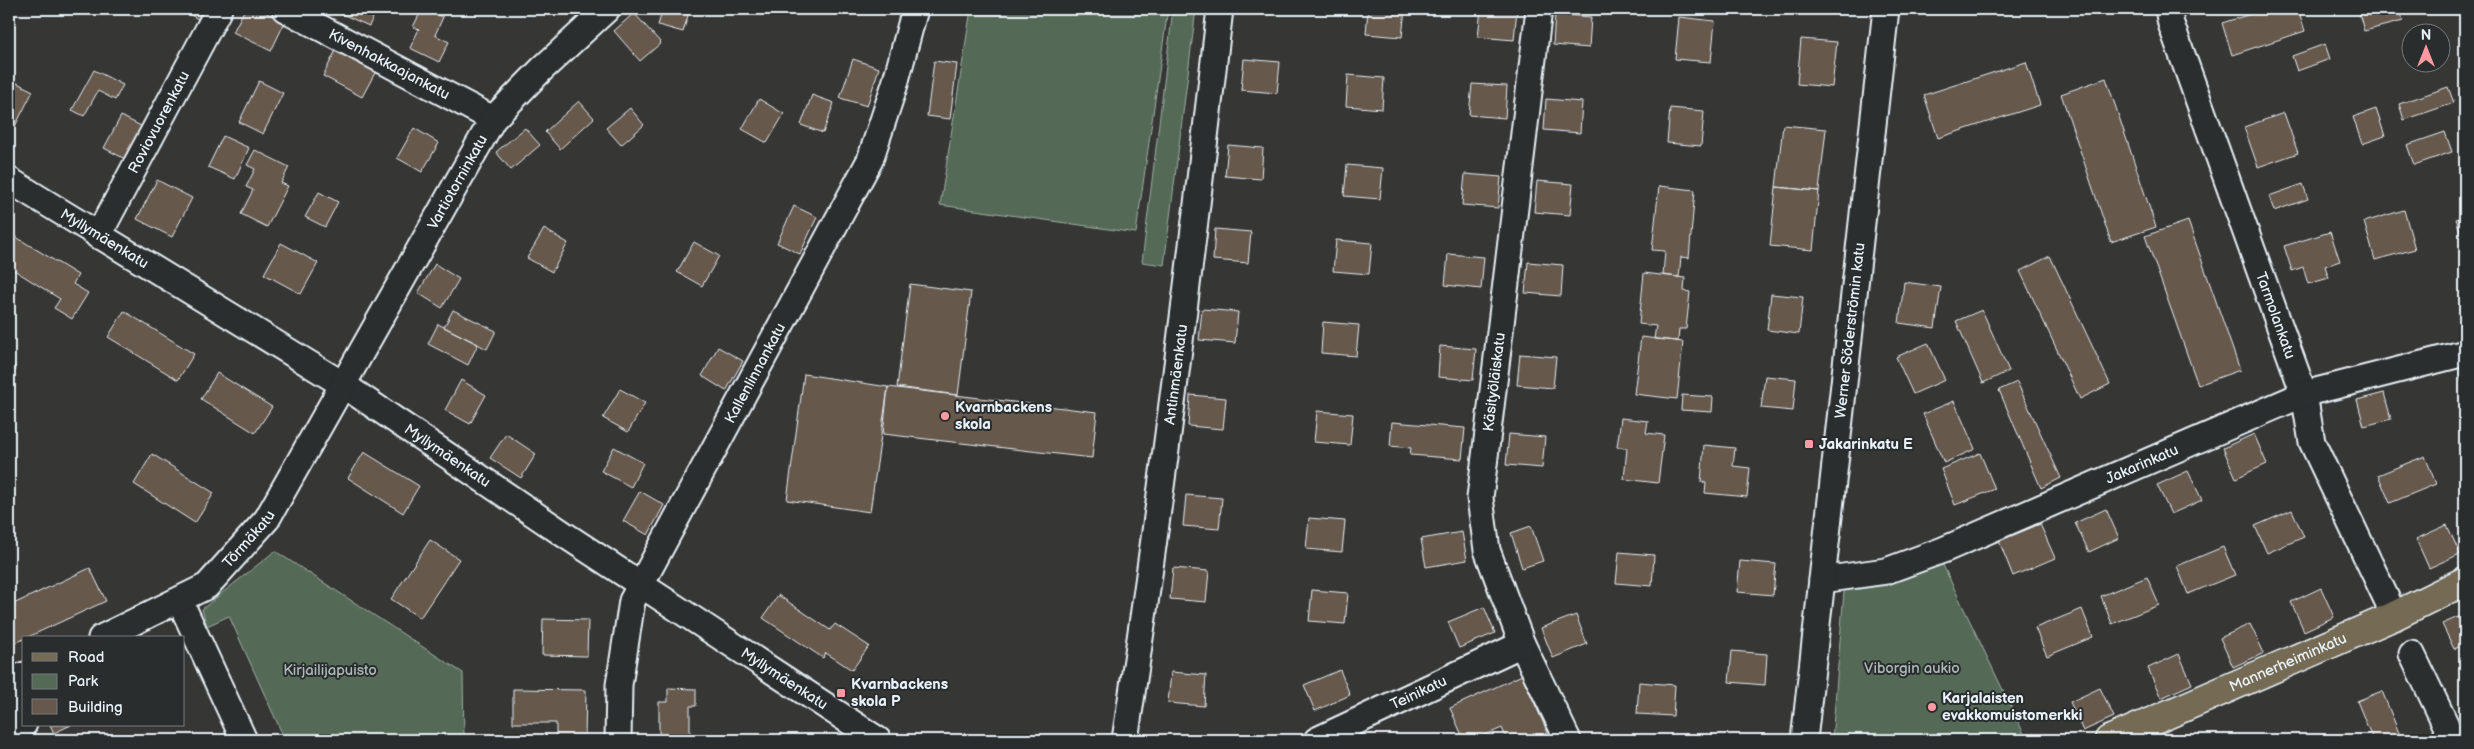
<svg xmlns="http://www.w3.org/2000/svg" width="2474" height="749" viewBox="0 0 2474 749" font-family="'Balsamiq Sans',sans-serif">
<style>
.green{fill:#546a57;stroke:#9eaea8}
.building{fill:#66584c;stroke:#e8f1f8}
.lines{fill:none;stroke-linecap:round;stroke-linejoin:round}
.minor-casing{stroke:#e8f1f8;stroke-width:29}
.major-casing{stroke:#e8f1f8;stroke-width:31}
.minor{stroke:#2a2d2e;stroke-width:25}
.major{stroke:#756b52;stroke-width:28}
.poi-dot{fill:#ff9aa2;stroke:#2a2d2e;stroke-width:2}
.labels{text-anchor:middle;stroke-width:4;stroke-linejoin:round;paint-order:stroke}
.street-label{font-size:15px;fill:#e8f1f8;stroke:#2a2d2e}
.poi-label{font-size:15px;font-weight:bold;fill:#e8f1f8;stroke:#2a2d2e;text-anchor:start}
.park-label{font-size:15px;fill:#adbbb8;stroke:#2a2d2e}
</style>
<rect width="100%" height="100%" fill="#363634"/>
<filter id="ink" filterUnits="userSpaceOnUse"><feTurbulence type="fractalNoise" baseFrequency=".02" numOctaves="2"/><feDisplacementMap in="SourceGraphic" scale="10" xChannelSelector="R" yChannelSelector="G"/><feConvolveMatrix kernelMatrix="1 2 1 2 8 2 1 2 1" color-interpolation-filters="sRGB"/></filter>
<g filter="url(#ink)">
<path class="green" d="M971 9H1168L1136 233 940 205Z
M1173 9H1196L1164 265 1142 262Z
M275 551 463 673 464 740H285L229 616 207 626 202 609Z
M1942 563 2027 740H1832L1844 591 1888 585Z"/>
<path class="building" d="M187 9H203L198 19 185 12Z
M245 9H259L285 22 271 51 233 32Z
M344 9H377L369 26 342 14Z
M422 9 443 17 435 35 449 42 439 62 410 48 419 29 413 27Z
M663 9H690L683 32 658 25Z
M1368 9H1405L1402 37 1366 34Z
M1481 9H1517L1514 40 1478 37Z
M2259 9H2298L2305 31 2232 55 2222 23 2260 11Z
M2358 9H2400L2403 21 2364 31Z
M634 13 661 43 640 61 614 31Z
M1555 14 1591 17 1589 48 1553 45Z
M1679 17 1715 21 1711 62 1675 59Z
M1801 39 1837 42 1832 87 1797 84Z
M2325 44 2330 59 2297 71 2292 56Z
M336 50 376 71 362 97 323 76Z
M853 59 879 68 867 106 840 98Z
M1244 59 1280 62 1277 93 1241 90Z
M934 61 957 64 950 119 927 116Z
M2026 62 2040 105 1938 138 1924 95Z
M94 70 123 85 115 100 98 91 84 116 72 110Z
M1348 75 1384 78 1382 109 1346 106Z
M2106 78 2156 227 2111 242 2061 94Z
M9 79 33 91 9 138Z
M259 81 283 93 263 134 239 122Z
M1472 84 1507 86 1505 118 1469 115Z
M2448 87 2454 103 2404 120 2399 104Z
M812 95 834 103 823 133 801 125Z
M759 99 784 114 767 143 742 129Z
M1546 99 1582 102 1580 133 1544 130Z
M579 101 594 118 560 149 545 132Z
M630 108 644 125 621 145 606 128Z
M1670 108 1704 111 1701 146 1667 143Z
M2376 109 2385 136 2362 144 2353 117Z
M2284 113 2298 153 2258 167 2244 127Z
M121 116 147 129 129 161 104 148Z
M1783 125 1826 129 1819 191 1776 187Z
M414 128 439 143 422 172 397 158Z
M525 128 540 145 511 170 496 152Z
M2445 132 2452 152 2414 165 2407 145Z
M223 136 249 148 235 179 208 167Z
M1228 145 1263 148 1261 179 1225 176Z
M255 150 289 167 281 183 288 186 267 227 241 214 253 190 246 187 255 169 247 165Z
M1347 165 1383 168 1380 199 1344 196Z
M1465 174 1501 177 1498 208 1462 205Z
M157 180 192 198 172 237 137 219Z
M1537 181 1573 184 1570 215 1534 212Z
M2303 184 2308 199 2274 211 2269 196Z
M1659 186 1695 190 1689 258 1681 257 1679 277 1663 275 1665 251 1652 250Z
M1776 187 1819 191 1813 250 1770 246Z
M319 192 338 202 325 227 305 217Z
M794 206 817 217 800 254 777 243Z
M2404 210 2415 249 2375 260 2364 222Z
M2465 216V246L2456 219Z
M2188 221 2240 370 2198 385 2145 236Z
M544 229 568 243 552 272 527 258Z
M1215 229 1251 232 1248 263 1213 260Z
M2330 232 2340 261 2325 266 2329 278 2308 284 2303 267 2292 271 2284 246Z
M16 237 78 275 73 284 88 293 72 319 54 308 60 299 14 270 9 273V240Z
M1336 240 1372 243 1369 274 1333 271Z
M694 242 719 256 702 286 677 272Z
M281 243 318 263 301 294 264 274Z
M1448 254 1484 257 1481 289 1445 285Z
M2050 256 2110 384 2080 399 2020 271Z
M1528 262 1563 265 1561 296 1525 293Z
M435 264 459 279 442 308 418 293Z
M1644 273 1685 278 1684 291 1690 292 1686 329H1679L1678 341 1654 339 1656 326 1639 324Z
M1904 282 1941 287 1935 328 1899 323Z
M910 284 971 292 958 395 897 387Z
M1771 294 1803 297 1799 334 1767 330Z
M1202 309 1238 312 1235 343 1199 340Z
M453 310 496 331 487 349 444 327Z
M1982 310 2009 371 1983 383 1956 321Z
M124 311 194 354 178 380 108 337Z
M1323 322 1359 325 1356 356 1321 353Z
M438 324 478 344 468 365 428 344Z
M1641 337 1683 342 1677 399 1634 394Z
M1928 343 1945 380 1913 394 1896 357Z
M1440 346 1476 349 1473 380 1438 377Z
M718 347 743 361 726 391 702 376Z
M9 354 16 370 9 374Z
M1520 354 1556 357 1553 388 1517 385Z
M217 373 272 407 255 433 201 399Z
M2465 373V392L2460 375Z
M804 374 888 387 870 512 787 500Z
M1765 376 1796 379 1793 411 1761 408Z
M461 380 486 395 470 424 445 410Z
M2017 382 2061 478 2041 488 1999 390Z
M888 387 1097 412 1092 458 883 434Z
M620 389 645 403 628 432 603 418Z
M2384 393 2391 419 2364 426 2357 400Z
M1190 395 1226 398 1223 429 1188 426Z
M1682 395 1713 397 1712 412 1681 410Z
M1954 401 1975 449 1944 463 1923 414Z
M1317 411 1353 414 1350 445 1314 442Z
M1621 418 1648 421 1646 433 1664 435 1658 483 1624 479 1627 448 1617 447Z
M1392 422 1465 428 1462 459 1410 455 1411 448 1390 446Z
M506 434 536 454 521 478 490 458Z
M1509 434 1545 437 1542 468 1506 465Z
M2254 434 2267 464 2236 478 2223 448Z
M1704 445 1735 448 1733 466 1750 468 1747 497 1705 493 1706 483 1701 482Z
M614 447 643 463 631 487 601 471Z
M364 452 419 486 403 513 348 478Z
M1980 453 1995 489 1955 505 1941 469Z
M152 454 214 493 195 523 134 484Z
M2425 456 2436 484 2390 503 2378 475Z
M2188 471 2202 500 2171 514 2157 485Z
M640 491 664 505 648 535 623 521Z
M1186 495 1222 498 1219 529 1183 526Z
M2106 509 2119 538 2089 552 2075 523Z
M2292 510 2304 537 2267 553 2255 526Z
M1309 518 1345 521 1342 552 1306 549Z
M2040 524 2055 558 2013 576 1999 541Z
M2447 525 2460 554 2429 568 2416 539Z
M1531 526 1543 561 1522 568 1511 533Z
M1462 532 1467 560 1426 567 1421 539Z
M430 540 459 559 420 618 391 599Z
M2223 547 2235 575 2188 594 2177 566Z
M1619 552 1654 555 1652 586 1616 583Z
M1740 561 1776 564 1773 595 1737 592Z
M90 568 106 601 15 643 9 629V606Z
M1173 568 1209 571 1206 602 1170 599Z
M2147 577 2159 605 2112 624 2101 596Z
M2321 588 2334 617 2304 631 2291 602Z
M1312 590 1348 593 1345 624 1309 621Z
M778 595 830 630 835 624 869 646 852 670 826 653 823 658 763 618Z
M1484 607 1495 633 1459 648 1448 622Z
M2082 609 2093 637 2047 656 2035 628Z
M2465 614V644L2454 649 2442 624Z
M1576 615 1587 644 1553 658 1541 628Z
M543 619 588 620 587 656 542 655Z
M2250 624 2264 653 2233 667 2220 638Z
M1732 651 1767 654 1765 685 1729 682Z
M2179 654 2192 684 2161 698 2148 668Z
M1340 670 1350 695 1315 711 1304 685Z
M1171 672 1206 675 1204 706 1168 703Z
M1522 675 1551 740H1507L1502 728 1474 740H1464L1450 708Z
M1639 682 1675 685 1673 716 1637 714Z
M668 688 696 689V706H690V740H659V702H668Z
M2100 688 2114 717 2083 731 2070 702Z
M513 689 586 690 585 740H556V723H513Z
M2382 691 2401 738 2395 740H2373L2357 701Z
M50 725H71L54 733Z"/>
<g class="lines">
<g class="minor-casing">
<g id="minor">
<path id="s1" d="M285 9 493 119"/>
<path d="M1539 9 1480 498 1487 550 1522 644 1568 740"/>
<path id="s2" d="M2168 9 2171 24 2304 394 2312 442 2388 602 2392 617"/>
<path id="s3" d="M9 180 342 384 565 535 878 740"/>
<path id="s4" d="M98 236 219 9"/>
<path id="s5" d="M1822 580 1886 571 1943 550 2304 394 2465 353"/>
<path d="M180 601 244 740"/>
<path id="s6" d="M101 638 207 586 267 519 493 119 542 69 607 9"/>
<path d="M2412 654 2453 740"/>
<path d="M9 683 24 675"/>
<path d="M9 691 24 724"/>
<path id="s7" d="M618 740 619 685 632 601 870 160 895 84 915 9"/>
<path id="s8" d="M1125 740C1162 497 1192 253 1220 9"/>
<path id="s9" d="M1317 740 1522 644"/>
<path id="s10" d="M1804 740 1886 9"/>
</g>
</g>
<g class="major-casing">
<g id="major">
<path id="s11" d="M2109 740 2392 617 2465 581"/>
</g>
</g>
<use href="#minor" class="minor"/>
<use href="#major" class="major"/>
</g>
</g>
<g class="poi-dot">
<circle cx="945" cy="416" r="5"/>
<rect x="1804" y="439" width="10" height="10" rx="2.5"/>
<rect x="836" y="688" width="10" height="10" rx="2.5"/>
<circle cx="1932" cy="707" r="5"/>
</g>
<g class="labels">
<g class="street-label">
<text dy="5" stroke="none"><textPath href="#s1" startOffset="118">Kivenhakkaajankatu</textPath></text>
<text dy="5" stroke="none"><textPath href="#s4" startOffset="129">Roviovuorenkatu</textPath></text>
<text dy="5" stroke="none"><textPath href="#s6" startOffset="595">Vartiotorninkatu</textPath></text>
<text dy="5" stroke="none"><textPath href="#s3" startOffset="112">Myllymäenkatu</textPath></text>
<text dy="5" stroke="none"><textPath href="#s2" startOffset="325">Tarmolankatu</textPath></text>
<text dy="5" stroke="none"><textPath href="#s10" startOffset="412">Werner Söderströmin katu</textPath></text>
<text dy="5" stroke="none"><textPath href="#s7" startOffset="399">Kallenlinnankatu</textPath></text>
<text dy="5" stroke="none"><textPath href="#s8" startOffset="369">Antinmäenkatu</textPath></text>
<text transform="translate(1494 382) rotate(-83)" y="5">Käsityöläiskatu</text>
<text dy="5" stroke="none"><textPath href="#s3" startOffset="518">Myllymäenkatu</textPath></text>
<text dy="5" stroke="none"><textPath href="#s5" startOffset="342">Jakarinkatu</textPath></text>
<text dy="5" stroke="none"><textPath href="#s6" startOffset="181">Törmäkatu</textPath></text>
<text dy="5" stroke="none"><textPath href="#s11" startOffset="195">Mannerheiminkatu</textPath></text>
<text dy="5" stroke="none"><textPath href="#s3" startOffset="922">Myllymäenkatu</textPath></text>
<text dy="5" stroke="none"><textPath href="#s9" startOffset="112">Teinikatu</textPath></text>
</g>
<g class="poi-label">
<text x="955" y="412">Kvarnbackens<tspan x="955" dy="17">skola</tspan></text>
<text x="1819" y="449">Jakarinkatu E</text>
<text x="851" y="689">Kvarnbackens<tspan x="851" dy="17">skola P</tspan></text>
<text x="1942" y="703">Karjalaisten<tspan x="1942" dy="17">evakkomuistomerkki</tspan></text>
</g>
<g class="park-label">
<text x="1912" y="673">Viborgin aukio</text>
<text x="330" y="675">Kirjailijapuisto</text>
</g>
</g>
<rect width="2474" height="749" fill="none" stroke="#2a2d2e" stroke-width="30"/>
<rect x="15" y="15" width="2444" height="719" fill="none" stroke="#e8f1f8" stroke-width="2" filter="url(#ink)"/>
<rect x="22" y="636" width="162" height="90" fill="#2a2d2e" stroke="#767b7f"/>
<rect x="32" y="653" width="25" height="8" fill="#756b52" stroke="#767b7f"/>
<text x="68" y="662" font-size="15" fill="#e8f1f8">Road</text>
<rect x="32" y="674" width="25" height="15" fill="#546a57" stroke="#767b7f"/>
<text x="68" y="686" font-size="15" fill="#e8f1f8">Park</text>
<rect x="32" y="699" width="25" height="15" fill="#66584c" stroke="#767b7f"/>
<text x="68" y="712" font-size="15" fill="#e8f1f8">Building</text>
<g transform="translate(2426 48)"><circle r="24" fill="#2a2d2e" stroke="#767b7f"/>
<path d="M0-4L9 19L0 12L-9 19Z" fill="#ff9aa2"/>
<text y="-8" font-size="14" font-weight="bold" text-anchor="middle" fill="#e8f1f8">N</text>
</g>
</svg>
